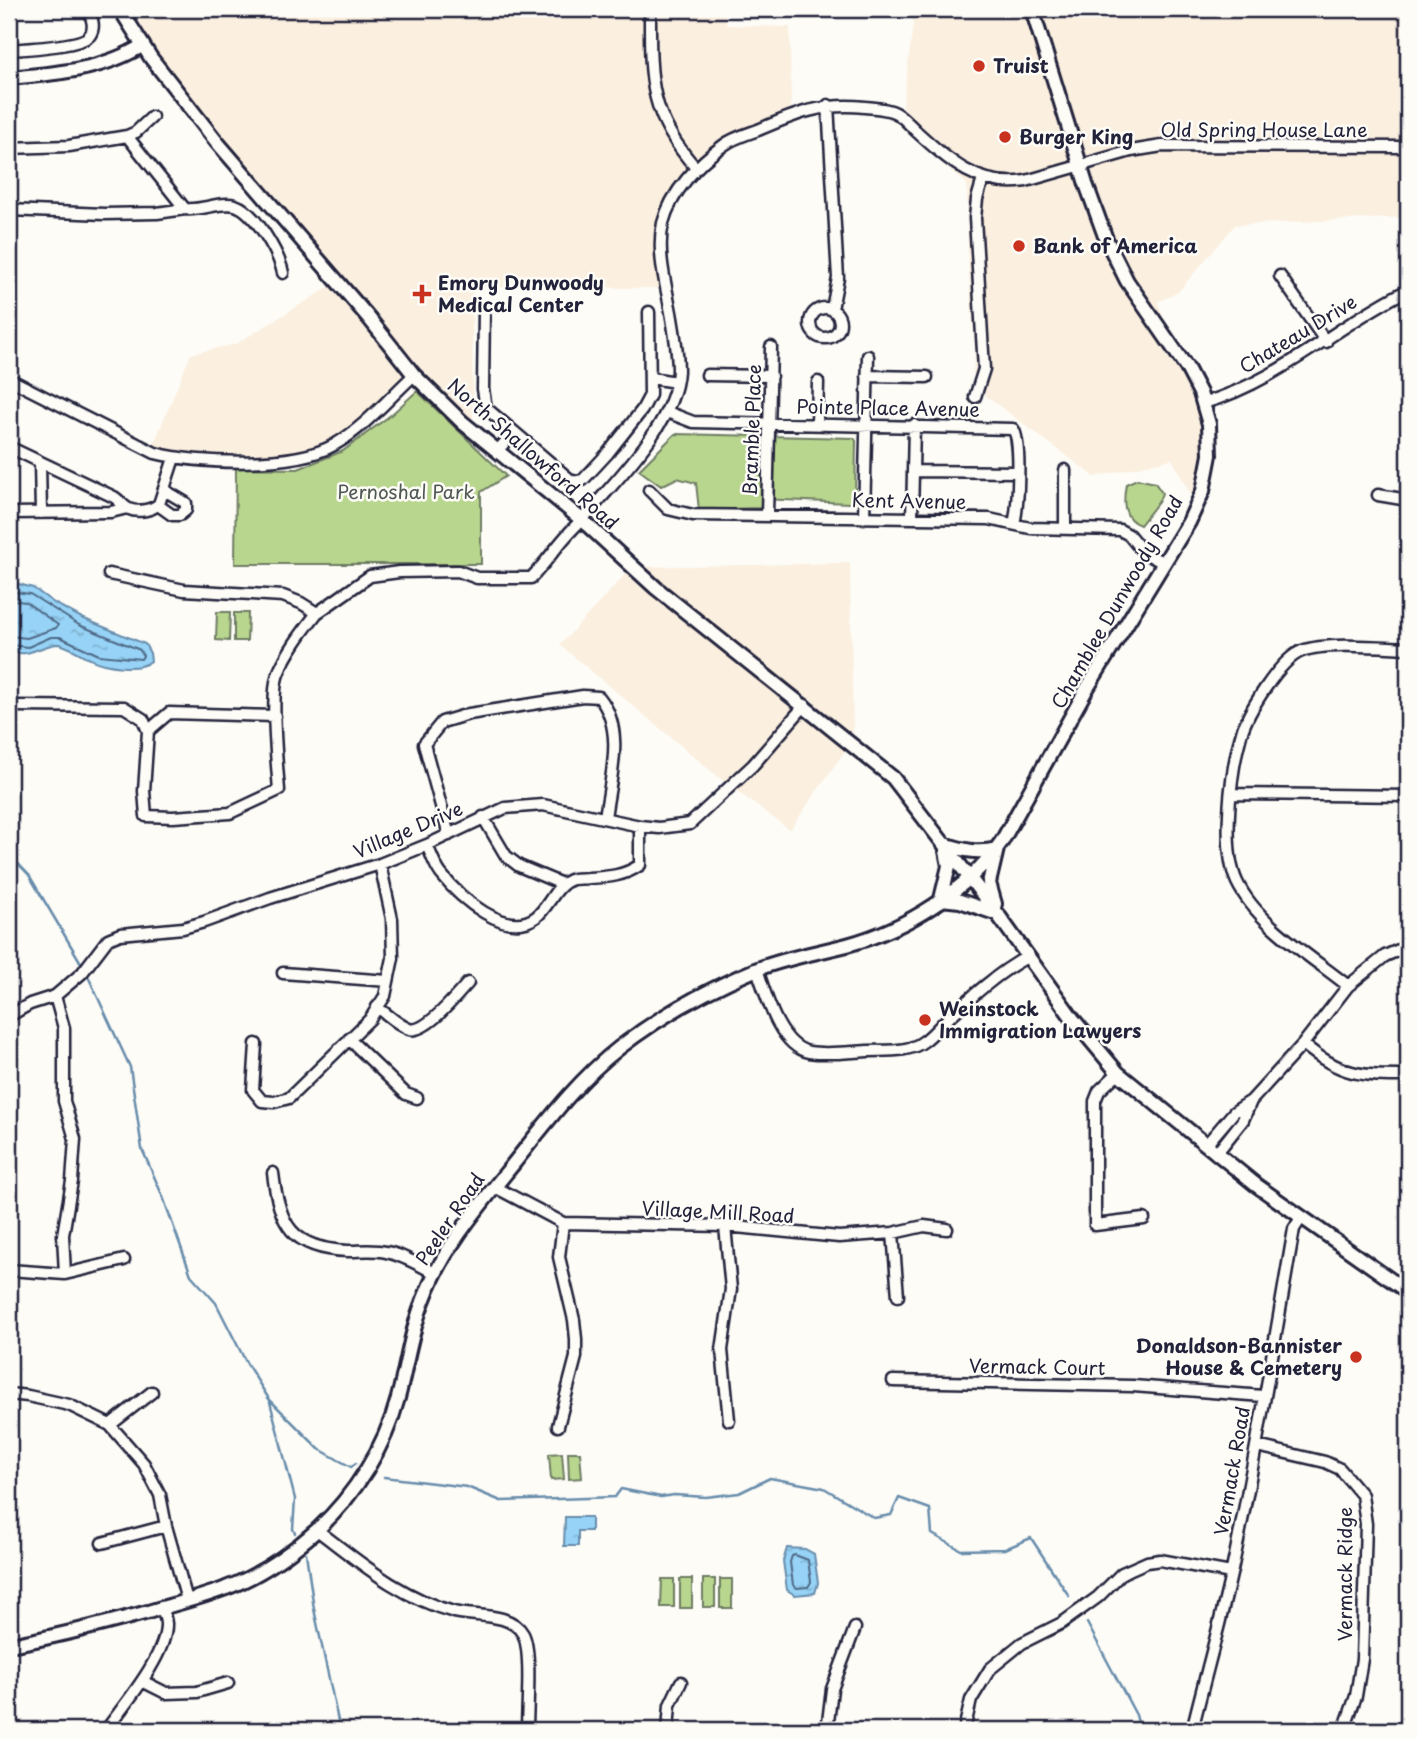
<svg xmlns="http://www.w3.org/2000/svg" width="1417" height="1739" viewBox="0 0 1417 1739" font-family="'Playpen Sans',sans-serif">
<style>
.built{fill:#fbefdf}
.green{fill:#b9d68e;stroke:#6e7c64;stroke-width:2}
.water{fill:url(#water-ripples);stroke:#688cab;stroke-width:2}
.lines{fill:none;stroke-linecap:round;stroke-linejoin:round}
.shore{stroke:#506986;stroke-width:2}
.stream{stroke:#688cab;stroke-width:2.5}
.street-casing{stroke:#22223b;stroke-width:15}
.secondary-casing{stroke:#22223b;stroke-width:18}
.street{stroke:#fdfcf7;stroke-width:10}
.secondary{stroke:#fdfcf7;stroke-width:12}
.poi-dot{fill:#c8321e;stroke:#fdfcf7;stroke-width:2.5}
.labels{text-anchor:middle;stroke-width:5;stroke-linejoin:round;paint-order:stroke}
.poi-label{font-size:19px;font-weight:bold;fill:#22223b;stroke:#fdfcf7;text-anchor:start}
.street-label{font-size:19px;fill:#22223b;stroke:#fdfcf7}
.park-label{font-size:19px;fill:#4f5854;stroke:#fdfcf7}
</style>
<defs>
<pattern id="water-ripples" width="26" height="14" patternUnits="userSpaceOnUse" patternTransform="scale(1.75)"><rect width="26" height="14" fill="#96d3f6"/><path d="M2 4q2-2 4 0t4 0M15 11q2-2 4 0t4 0" fill="none" stroke="#81b5d4"/></pattern>
</defs>
<rect width="100%" height="100%" fill="#fdfcf7"/>
<filter id="ink" filterUnits="userSpaceOnUse"><feTurbulence type="fractalNoise" baseFrequency=".0143" numOctaves="2"/><feDisplacementMap in="SourceGraphic" scale="14" xChannelSelector="R" yChannelSelector="G"/><feConvolveMatrix kernelMatrix="1 2 1 2 8 2 1 2 1" color-interpolation-filters="sRGB"/></filter>
<g filter="url(#ink)">
<path class="built" d="M123 9H725L726 25 790 27 791 115 735 141 685 172 658 217 668 288 472 287 473 430 411 371 348 429 308 457 150 453 191 354 236 344 339 281 195 110Z
M915 9H1408V217L1235 225 1178 292 1158 302 1201 422H1205L1203 518 1172 459 1095 477 986 396 973 372 975 352 968 261 967 184 900 127Z
M850 563 853 739 790 830 727 784 560 645 632 567Z"/>
<path class="green" d="M417 391 506 476 481 492V564H235L236 468 298 469 343 451 392 414Z
M675 434 854 438 856 441 855 500 849 503 762 499 761 508 699 510 696 483 677 478 661 486 639 470Z
M1137 479 1155 483 1162 493 1159 501 1140 525C1122 519 1123 500 1126 484Z
M217 612H230L229 641 216 640Z
M234 613H248L247 641H234Z
M568 1452H580L582 1478 569 1479Z
M562 1453 564 1479 551 1480 549 1454Z
M662 1579H674V1607H661Z
M680 1579H692V1608H680Z
M703 1579H715V1607H703Z
M720 1579H732V1608H720Z"/>
<path class="water" d="M9 584H19L33 588 54 603 82 618 145 644 150 653 151 661C138 672 105 666 90 659 80 654 71 647 59 644 41 644 30 659 10 651Z
M565 1517H591V1531H578V1546H564Z
M787 1548 805 1549 814 1554 818 1583 815 1593 795 1595 787 1590 783 1561Z"/>
<g class="lines">
<path class="shore" d="M9 591 30 594 79 625 140 650 143 656 141 659 99 655 60 637H51L28 647 9 645
M9 600 26 602 58 625 56 628 27 638 9 636
M795 1555 808 1560 811 1582 808 1587 797 1588 793 1585 790 1562 792 1556Z"/>
<path class="stream" d="M9 854 29 875 84 968
M87 974 130 1067 142 1149 163 1197 191 1275 216 1303 247 1364 269 1399 319 1449 351 1467 356 1463
M270 1402 295 1499 293 1529 295 1533
M384 1477 467 1487 501 1501 615 1497 621 1489 661 1497 674 1495 706 1497 739 1493 770 1478 824 1488 874 1518 891 1515 899 1498 930 1509 932 1534 961 1550 1005 1549 1031 1538 1069 1596
M306 1553 314 1609 340 1730
M1087 1623 1136 1715 1140 1730"/>
<g class="street-casing">
<path id="street" d="M650 9C650 77 648 115 696 168
M9 50C23 49 83 46 90 35 96 26 91 17 88 9
M828 105 838 278 832 309
M127 136 185 209C201 211 221 201 235 205 255 211 279 254 283 273
M9 148 69 146 127 136 136 132 152 117
M9 210 104 214 157 213 185 209
M1280 276 1326 342
M810 323a15 15 0 1 1 30 0a15 15 0 1 1-30 0Z
M484 310 483 389 486 408 573 482 583 480 608 453 642 410 650 395 649 312
M707 375 771 376
M867 376 927 377
M651 378 676 382
M9 379 155 453C198 464 294 468 334 445 364 428 389 398 414 375
M975 397 984 369 975 218 977 199 983 179
M1204 403C1280 381 1338 324 1408 290
M667 412 693 422 1013 429C1022 440 1018 508 1014 524
M817 423 818 382
M9 447 114 497C119 500 124 507 129 509 138 513 152 510 159 504L174 458
M498 450 507 440 516 435
M40 462 41 513
M913 471 1017 472
M649 490 668 509 693 515 989 519 1030 528 1120 530 1129 535 1143 552 1164 563
M1378 495 1408 500
M158 505 172 515H180L186 510V503L164 490
M9 513 111 512 127 508
M767 515 771 347
M864 518 868 356
M912 518 914 425
M1065 528V470
M109 574 184 590 283 596 301 603 317 613 370 576 399 572 458 571 477 578H531C549 560 562 537 582 520 615 480 675 425 678 371 678 353 675 336 672 318 667 288 656 254 663 223 671 192 698 163 724 145 733 138 747 134 758 130 795 114 823 102 865 107 874 108 887 108 896 113 903 117 910 125 916 131 948 160 979 189 1026 181L1131 151 1162 146 1408 147
M16 706 124 707 143 719 148 731 169 713 275 716
M148 731 144 791 146 816 173 817 230 813 279 790C277 765 270 695 278 674 287 652 303 631 317 613
M1232 794 1408 796
M483 817 506 856 519 866 562 884
M449 835 424 744 442 722 469 714 583 696 599 697C626 730 610 778 605 818
M427 845C431 854 435 866 441 874 459 897 506 939 536 917 550 906 555 884 573 879 578 878 584 879 589 878 609 877 624 876 640 865V826
M757 969C766 995 779 1046 809 1052 827 1055 848 1052 867 1051 886 1050 909 1053 924 1041 931 1036 937 1029 943 1023 969 999 997 973 1027 957
M283 973 388 981
M1348 986C1312 957 1257 924 1237 882 1221 848 1231 770 1241 735 1247 713 1280 659 1302 651 1326 642 1382 647 1408 648
M55 996 64 1028V1101L75 1139 72 1181 63 1235 65 1274
M377 1007C387 1014 398 1025 409 1029 426 1034 457 995 468 983
M9 1016 30 1004 55 996 82 973 108 939 120 934 183 928 204 922 270 898 380 864 427 845 505 808 543 805 640 826 659 828 690 824 753 765 805 705
M349 1039 406 1094 417 1098
M256 1044 253 1090 262 1101 274 1102 289 1098 370 1019 385 996 393 958 392 919 380 864
M1303 1044C1341 1076 1361 1076 1408 1076
M1118 1073 1099 1091 1095 1101V1225L1144 1219
M1206 1145 1234 1112 1251 1101 1303 1044 1348 986 1385 956 1408 946
M1216 1154 1243 1120 1251 1101
M273 1173C279 1225 292 1249 348 1251 360 1251 374 1249 386 1252 403 1255 419 1265 435 1273
M495 1187 563 1223 725 1226 839 1237 893 1233 924 1226 947 1229
M725 1226 731 1289 722 1350 729 1420
M893 1233 898 1296
M9 1270 65 1274 124 1260
M893 1381 1133 1386 1263 1396
M9 1394 28 1396 69 1405 110 1425 144 1464 160 1495 166 1526 187 1600
M110 1425 152 1392
M558 1426 576 1357V1339L574 1320 559 1257 563 1223
M1257 1446 1325 1462 1340 1469 1362 1495 1366 1524 1362 1659 1356 1696 1344 1730
M319 1528 321 1533C362 1564 402 1598 454 1612 474 1617 511 1612 523 1634 532 1651 527 1708 527 1730
M102 1543 166 1526
M142 1681 166 1693 197 1692 228 1683
M106 1730C124 1705 167 1655 166 1624 166 1619 163 1612 162 1607
M668 1730 670 1705 681 1682
M827 1730 832 1689 855 1628
M964 1730 971 1700 990 1669 1022 1643 1062 1623 1098 1597 1122 1573 1147 1562 1160 1560 1231 1573
M1192 1730C1205 1677 1220 1624 1232 1570 1256 1457 1274 1343 1294 1229L1301 1218"/>
</g>
<g class="secondary-casing">
<path id="secondary" d="M120 9 151 58 216 141 368 317 414 375 462 422 582 520 656 588 893 778 996 912 1073 1019 1118 1073 1256 1185 1408 1292
M9 78C53 74 105 70 143 45
M944 844C963 850 977 854 997 849L989 883 995 904
M941 899 960 901 998 914
M941 899 949 866 946 851
M9 1645C56 1637 101 1625 148 1612 174 1604 201 1598 226 1588 259 1576 291 1553 317 1530 355 1495 385 1447 398 1398 407 1365 411 1330 424 1299 443 1248 480 1205 514 1163 546 1123 578 1080 619 1048 660 1016 707 990 755 970 785 958 816 953 847 945 906 929 967 891 1002 841L1086 690 1189 522 1203 491 1210 455 1209 424 1200 393 1187 368 1127 281 1106 239 1086 184 1032 9"/>
</g>
<use href="#street" class="street"/>
<use href="#secondary" class="secondary"/>
</g>
</g>
<g class="poi-dot">
<circle cx="979" cy="66" r="7"/>
<circle cx="1005" cy="137" r="7"/>
<circle cx="1019" cy="246" r="7"/>
<path d="M418.5 283.5h7v7h7v7h-7v7h-7v-7h-7v-7h7z"/>
<circle cx="925" cy="1020" r="7"/>
<circle cx="1356" cy="1357" r="7"/>
</g>
<g class="labels">
<g class="poi-label">
<text x="993" y="73">Truist</text>
<text x="1019" y="144">Burger King</text>
<text x="1033" y="253">Bank of America</text>
<text x="438" y="290">Emory Dunwoody<tspan x="438" dy="22">Medical Center</tspan></text>
<text x="939" y="1016">Weinstock<tspan x="939" dy="22">Immigration Lawyers</tspan></text>
<text x="1342" y="1353" text-anchor="end">Donaldson-Bannister<tspan x="1342" dy="22">House &amp; Cemetery</tspan></text>
</g>
<g class="street-label">
<text x="1264" y="137">Old Spring House Lane</text>
<text transform="translate(1298 334) rotate(-31)" y="7">Chateau Drive</text>
<text transform="translate(888 408) rotate(1)" y="7">Pointe Place Avenue</text>
<text transform="translate(752 430) rotate(-88)" y="7">Bramble Place</text>
<text transform="translate(533 454) rotate(41)" y="7">North Shallowford Road</text>
<text transform="translate(909 501) rotate(1)" y="7">Kent Avenue</text>
<text transform="translate(1117 602) rotate(-60)" y="7">Chamblee Dunwoody Road</text>
<text transform="translate(408 830) rotate(-23)" y="7">Village Drive</text>
<text transform="translate(718 1212) rotate(3)" y="7">Village Mill Road</text>
<text transform="translate(450 1219) rotate(-56)" y="7">Peeler Road</text>
<text transform="translate(1037 1367) rotate(1)" y="7">Vermack Court</text>
<text transform="translate(1232 1471) rotate(-80)" y="7">Vermack Road</text>
<text transform="translate(1345 1574) rotate(-90)" y="7">Vermack Ridge</text>
</g>
<g class="park-label">
<text x="406" y="499">Pernoshal Park</text>
</g>
</g>
<rect width="1417" height="1739" fill="none" stroke="#fdfcf7" stroke-width="35"/>
<rect x="18" y="18" width="1382" height="1704" fill="none" stroke="#22223b" stroke-width="2.5" filter="url(#ink)"/>
</svg>
